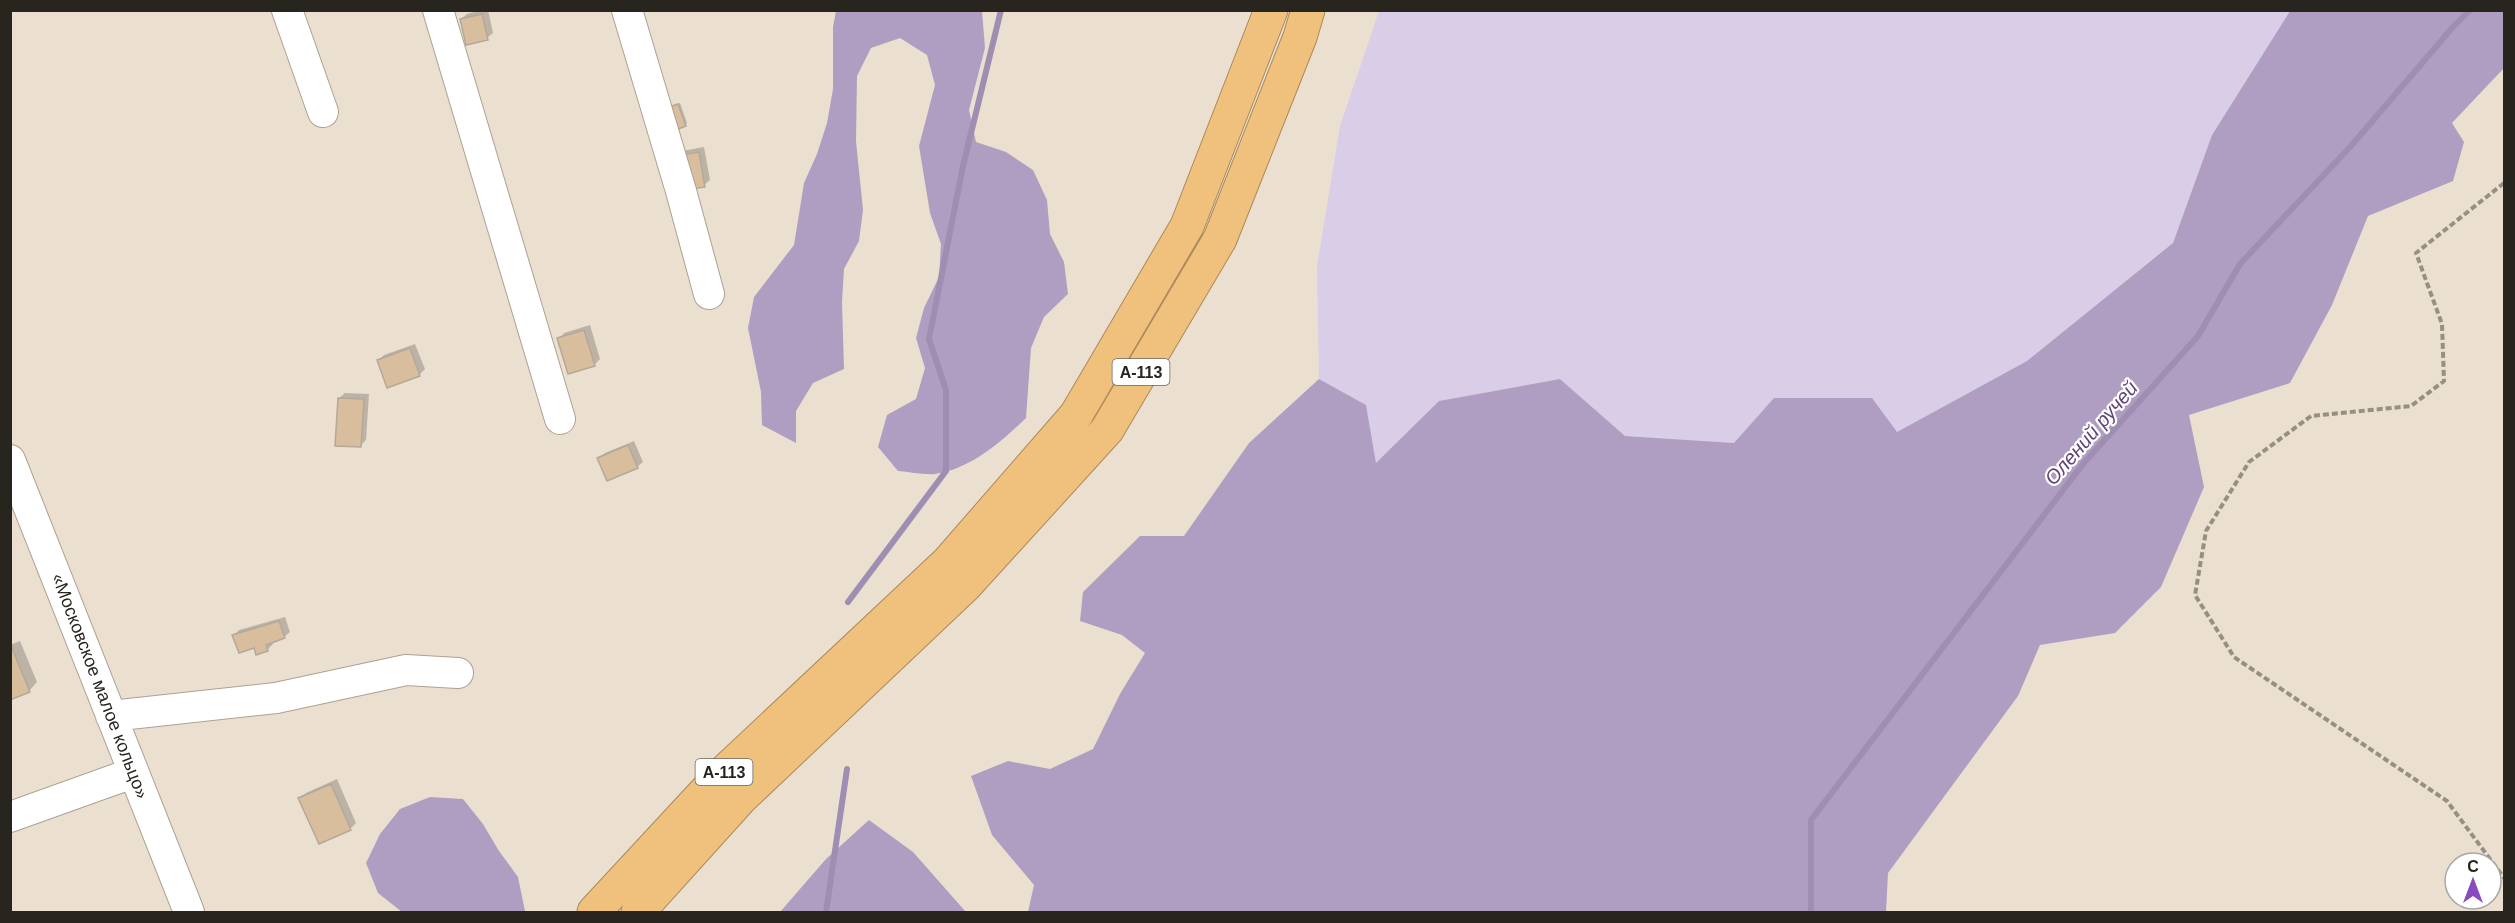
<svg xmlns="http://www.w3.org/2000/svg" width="2515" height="923" viewBox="0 0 2515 923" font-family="Arial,sans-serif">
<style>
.green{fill:#d9cde7}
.forest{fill:#af9ec2}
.shadow{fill:#0003}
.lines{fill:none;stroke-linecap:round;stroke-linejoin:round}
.stream{stroke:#9f8eb2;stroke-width:6}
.building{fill:#d8be9c;stroke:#b3a899;stroke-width:1.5}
.minor-casing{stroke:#aca192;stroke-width:32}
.highway-casing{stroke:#aa895c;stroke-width:35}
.path{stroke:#978f83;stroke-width:4;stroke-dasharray:6 3;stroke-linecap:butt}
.minor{stroke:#fff;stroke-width:30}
.highway{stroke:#f0c07d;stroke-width:33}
.labels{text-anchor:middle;stroke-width:4.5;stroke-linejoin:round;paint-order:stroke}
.shield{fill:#fff;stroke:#686662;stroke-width:1.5}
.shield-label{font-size:16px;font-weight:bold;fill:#28241e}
.street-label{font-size:18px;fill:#28241e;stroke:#fff}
.water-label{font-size:20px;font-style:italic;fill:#5f4678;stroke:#fff}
</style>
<rect width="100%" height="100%" fill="#ebe0d0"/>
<path class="green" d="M1379 11H2290L2212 135 2173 243 2027 361 1897 432 1775 398 1734 443 1625 436 1560 379 1439 401 1376 464 1366 405 1319 379 1317 266 1340 126Z"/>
<path class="forest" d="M836 11H982L985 48 969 110 976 142 1006 152 1033 170 1047 200 1050 234 1064 262 1068 294 1044 317 1031 348 1026 418C1001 442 971 469 935 474 924 475 910 472 898 471L878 447 887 415 916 399 925 368 916 338 924 308 939 277 941 244 930 213 919 146 935 85 927 55 900 38 871 48 857 76 856 141 863 210 859 241 844 269 842 302 844 369 813 383 796 411V443L762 425 761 392 748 328 754 297 794 245 804 183 817 154 827 123 833 89V27Z
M2290 11H2504V68L2452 123 2464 142 2453 181 2368 216 2332 305 2290 383 2189 415 2204 487 2161 587 2115 633 2040 645 2018 696 1888 873 1886 912H1028L1034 885 992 835 971 776 1008 761 1050 769 1093 749 1120 694 1145 653 1122 635 1080 621 1083 592 1140 536H1184L1249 443 1319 379 1366 405 1376 463 1439 401 1560 379 1625 436 1734 443 1774 398H1872L1897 432 2027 361 2173 243 2212 135Z
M430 797 463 799 483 824 499 851 518 877 525 911 402 912 378 893 366 863 380 834 400 809Z
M869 820 913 852 966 912H780L826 859Z"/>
<path class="shadow" d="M482 10H488L493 33 487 38 461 19 467 14Z
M680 103 687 123 685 125 664 108Z
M704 147 710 180 704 185 682 151Z
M590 325 600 359 594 365 559 339 564 333Z
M415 344 425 369 419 375 379 360 384 355Z
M345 393 369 394 366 440 361 445 339 398Z
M634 441 643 462 637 467 599 458 605 453Z
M285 617 290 632 284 637 272 641 273 644 267 650 234 635 239 630Z
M20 641 37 682 29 691 10 698V645Z
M337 779 356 823 350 829 300 798 306 793Z"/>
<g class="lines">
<path class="stream" d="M848 602 946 471V390L929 339 963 166 1001 10
M826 912 847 769
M1811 912V820L2083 464 2198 336 2240 264 2351 146 2453 27 2470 10"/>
</g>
<path class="building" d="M482 14 488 40 466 45 460 19Z
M678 104 686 126 668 133 660 110Z
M699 152 705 187 681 191 675 156Z
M584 330 595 366 568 374 557 338Z
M410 348 420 376 387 388 377 360Z
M338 398 364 399 361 447 335 446Z
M628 445 638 468 607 481 597 458Z
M279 621 285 638 266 645 268 651 256 655 254 648 239 653 232 635Z
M12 648 30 692 10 700V649Z
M331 784 351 830 319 844 298 798Z"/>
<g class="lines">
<g class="minor-casing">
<path id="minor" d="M287 10 323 112
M438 10 560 419
M627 10 681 191 709 294
M10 460 189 912
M111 716 276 698 406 670 458 673
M10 817 133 773"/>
</g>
<g class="highway-casing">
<path id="highway" d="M594 912 721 775 948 562 1076 415 1187 226 1271 10
M638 912 741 798 966 585 1107 430 1220 239 1300 37 1308 10"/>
</g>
<path class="path" d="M2504 183 2416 253 2442 324 2444 381 2411 406 2311 416 2249 462 2206 531 2195 595 2234 657 2447 801 2504 878"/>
<use href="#minor" class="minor"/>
<use href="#highway" class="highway"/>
</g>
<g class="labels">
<g class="shield">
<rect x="1112.5" y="359" width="57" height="26" rx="4.5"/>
<rect x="695.5" y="759" width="57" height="26" rx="4.5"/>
</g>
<g class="shield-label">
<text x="1141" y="378">А-113</text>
<text x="724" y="778">А-113</text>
</g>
<g class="street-label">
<text transform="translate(100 686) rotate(69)" y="6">«Московское малое кольцо»</text>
</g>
<g class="water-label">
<text transform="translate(2091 433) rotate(-49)" y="7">Олений ручей</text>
</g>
</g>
<rect width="2515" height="923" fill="none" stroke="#28241e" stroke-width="24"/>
<g transform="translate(2473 881)"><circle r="28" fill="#ffffff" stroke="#a9a7a5" stroke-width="1.5"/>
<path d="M0-4.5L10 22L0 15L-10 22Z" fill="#8a4abf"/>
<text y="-9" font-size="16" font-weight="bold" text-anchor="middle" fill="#28241e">С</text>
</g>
</svg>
